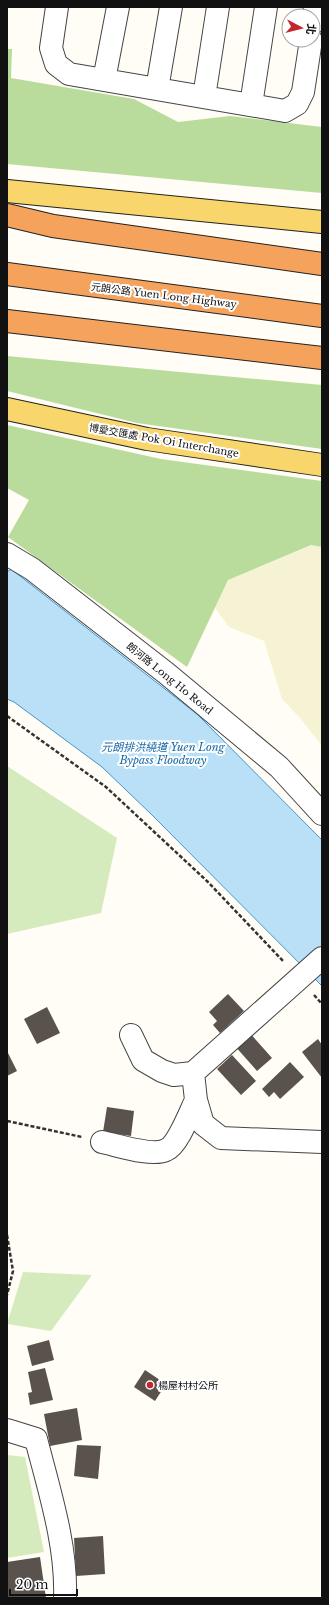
<svg xmlns="http://www.w3.org/2000/svg" width="329" height="1605" viewBox="0 0 329 1605" font-family="'Libre Baskerville','Noto Sans TC',serif">
<style>
.farmland{fill:#f6f3d4}
.green{fill:#d5ebbd}
.forest{fill:#b9dc9c}
.water{fill:#b9e0f7;stroke:#3f96cf}
.building{fill:#5a524d}
.lines{fill:none;stroke-linecap:round;stroke-linejoin:round}
.minor-casing{stroke:#444;stroke-width:24}
.major-casing{stroke:#222;stroke-width:24}
.highway-casing{stroke:#222;stroke-width:24}
.path{stroke:#333;stroke-width:2.5;stroke-dasharray:4 2;stroke-linecap:butt}
.minor{stroke:#fff;stroke-width:22}
.major{stroke:#f9d66b;stroke-width:22}
.highway{stroke:#f5a25d;stroke-width:22}
.poi-dot{fill:#c4262e;stroke:#fff;stroke-width:1.5}
.labels{text-anchor:middle;stroke-width:4;stroke-linejoin:round;paint-order:stroke}
.street-label{font-size:10px;fill:#111;stroke:#fff}
.poi-label{font-size:10px;fill:#111;stroke:#fff;text-anchor:start}
.water-label{font-size:11px;font-style:italic;fill:#1768a6;stroke:#fff}
</style>
<rect width="100%" height="100%" fill="#fffdf5"/>
<path class="farmland" d="M311 545 322 547V746L300 718 282 699 264 641 229 627 215 608 228 580Z"/>
<path class="green" d="M7 766 117 838 101 913 7 934Z
M23 1272 92 1275 51 1331 7 1324Z
M7 1455 25 1457 44 1552 7 1558Z"/>
<path class="forest" d="M7 49H12L11 78 134 99 178 122 230 116 322 127V193L7 164Z
M7 356 322 385V449L137 423 7 391Z
M7 425 161 459 322 481V547L311 545 228 580 187 667 8 537 29 500 7 488Z"/>
<path class="water" d="M11 569 197 714 322 840V986L151 814 102 767 14 702 7 699V572Z"/>
<path class="building" d="M228 994 244 1011 220 1033 213 1025 217 1021 209 1012Z
M47 1007 60 1033 37 1044 24 1019Z
M249 1032 272 1058 257 1071 234 1045Z
M318 1039 322 1045V1078L302 1052Z
M7 1051 17 1071 7 1076Z
M232 1055 256 1081 241 1095 217 1069Z
M290 1062 304 1077 280 1099 274 1092 269 1097 262 1089Z
M107 1107 134 1111 131 1136 103 1132Z
M49 1340 54 1360 32 1366 27 1346Z
M45 1368 53 1400 30 1405 28 1393 32 1392 28 1372Z
M145 1370 166 1384 155 1401 134 1387Z
M77 1408 82 1440 50 1446 44 1414Z
M77 1445 101 1446 98 1479 74 1476Z
M103 1536 105 1574 76 1576 74 1538Z
M40 1557 46 1598H7V1562Z"/>
<g class="lines">
<g class="minor-casing">
<path id="minor" d="M57 7 51 48 56 64 69 74 285 111 297 104 303 92 311 40
M313 23 315 7
M104 80 118 7
M157 89 171 7
M204 97 218 7
M251 105 266 7
M7 554 32 569 166 673 279 767 322 814
M322 958 193 1073 196 1100 203 1124 221 1138 322 1142
M131 1035 143 1060 162 1071 174 1075 193 1073
M102 1142C117 1145 152 1157 166 1150 178 1145 190 1112 196 1100
M7 1430 36 1439C49 1490 67 1545 65 1598"/>
</g>
<g class="major-casing">
<path id="major" d="M7 191 322 222
M7 409 147 439 322 465"/>
</g>
<g class="highway-casing">
<path id="highway" d="M7 215 53 226 322 264
M7 274 322 316
M7 321 322 358"/>
</g>
<path class="path" d="M7 716 106 787 208 882 284 962
M314 995 322 1004
M7 1121 82 1137
M7 1235 13 1271 7 1295"/>
<use href="#minor" class="minor"/>
<use href="#major" class="major"/>
<use href="#highway" class="highway"/>
</g>
<circle class="poi-dot" cx="150" cy="1385" r="4"/>
<g class="labels">
<g class="street-label">
<text transform="translate(164 295) rotate(7)" y="4">元朗公路 Yuen Long Highway</text>
<text transform="translate(164 440) rotate(10)" y="4">博愛交匯處 Pok Oi Interchange</text>
<text transform="translate(170 678) rotate(39)" y="4">朗河路 Long Ho Road</text>
</g>
<g class="poi-label">
<text x="158" y="1389">楊屋村村公所</text>
</g>
<g class="water-label">
<text x="163" y="751">元朗排洪繞道 Yuen Long<tspan x="163" dy="13">Bypass Floodway</tspan></text>
</g>
</g>
<rect width="329" height="1605" fill="none" stroke="#111111" stroke-width="16"/>
<g transform="translate(301 28) rotate(97)"><circle r="19" fill="#ffffff" stroke="#a0a0a0"/>
<path d="M0-3L7 15L0 10L-7 15Z" fill="#c4262e"/>
<text y="-6" font-size="11" font-weight="bold" text-anchor="middle" fill="#111111">北</text>
</g>
<path d="M10 1589v6h67v-6" fill="none" stroke="#111111" stroke-width="2"/>
<text x="16" y="1589" font-size="12" fill="#111111" stroke="#ffffff" stroke-width="3" paint-order="stroke">20 m</text>
</svg>
